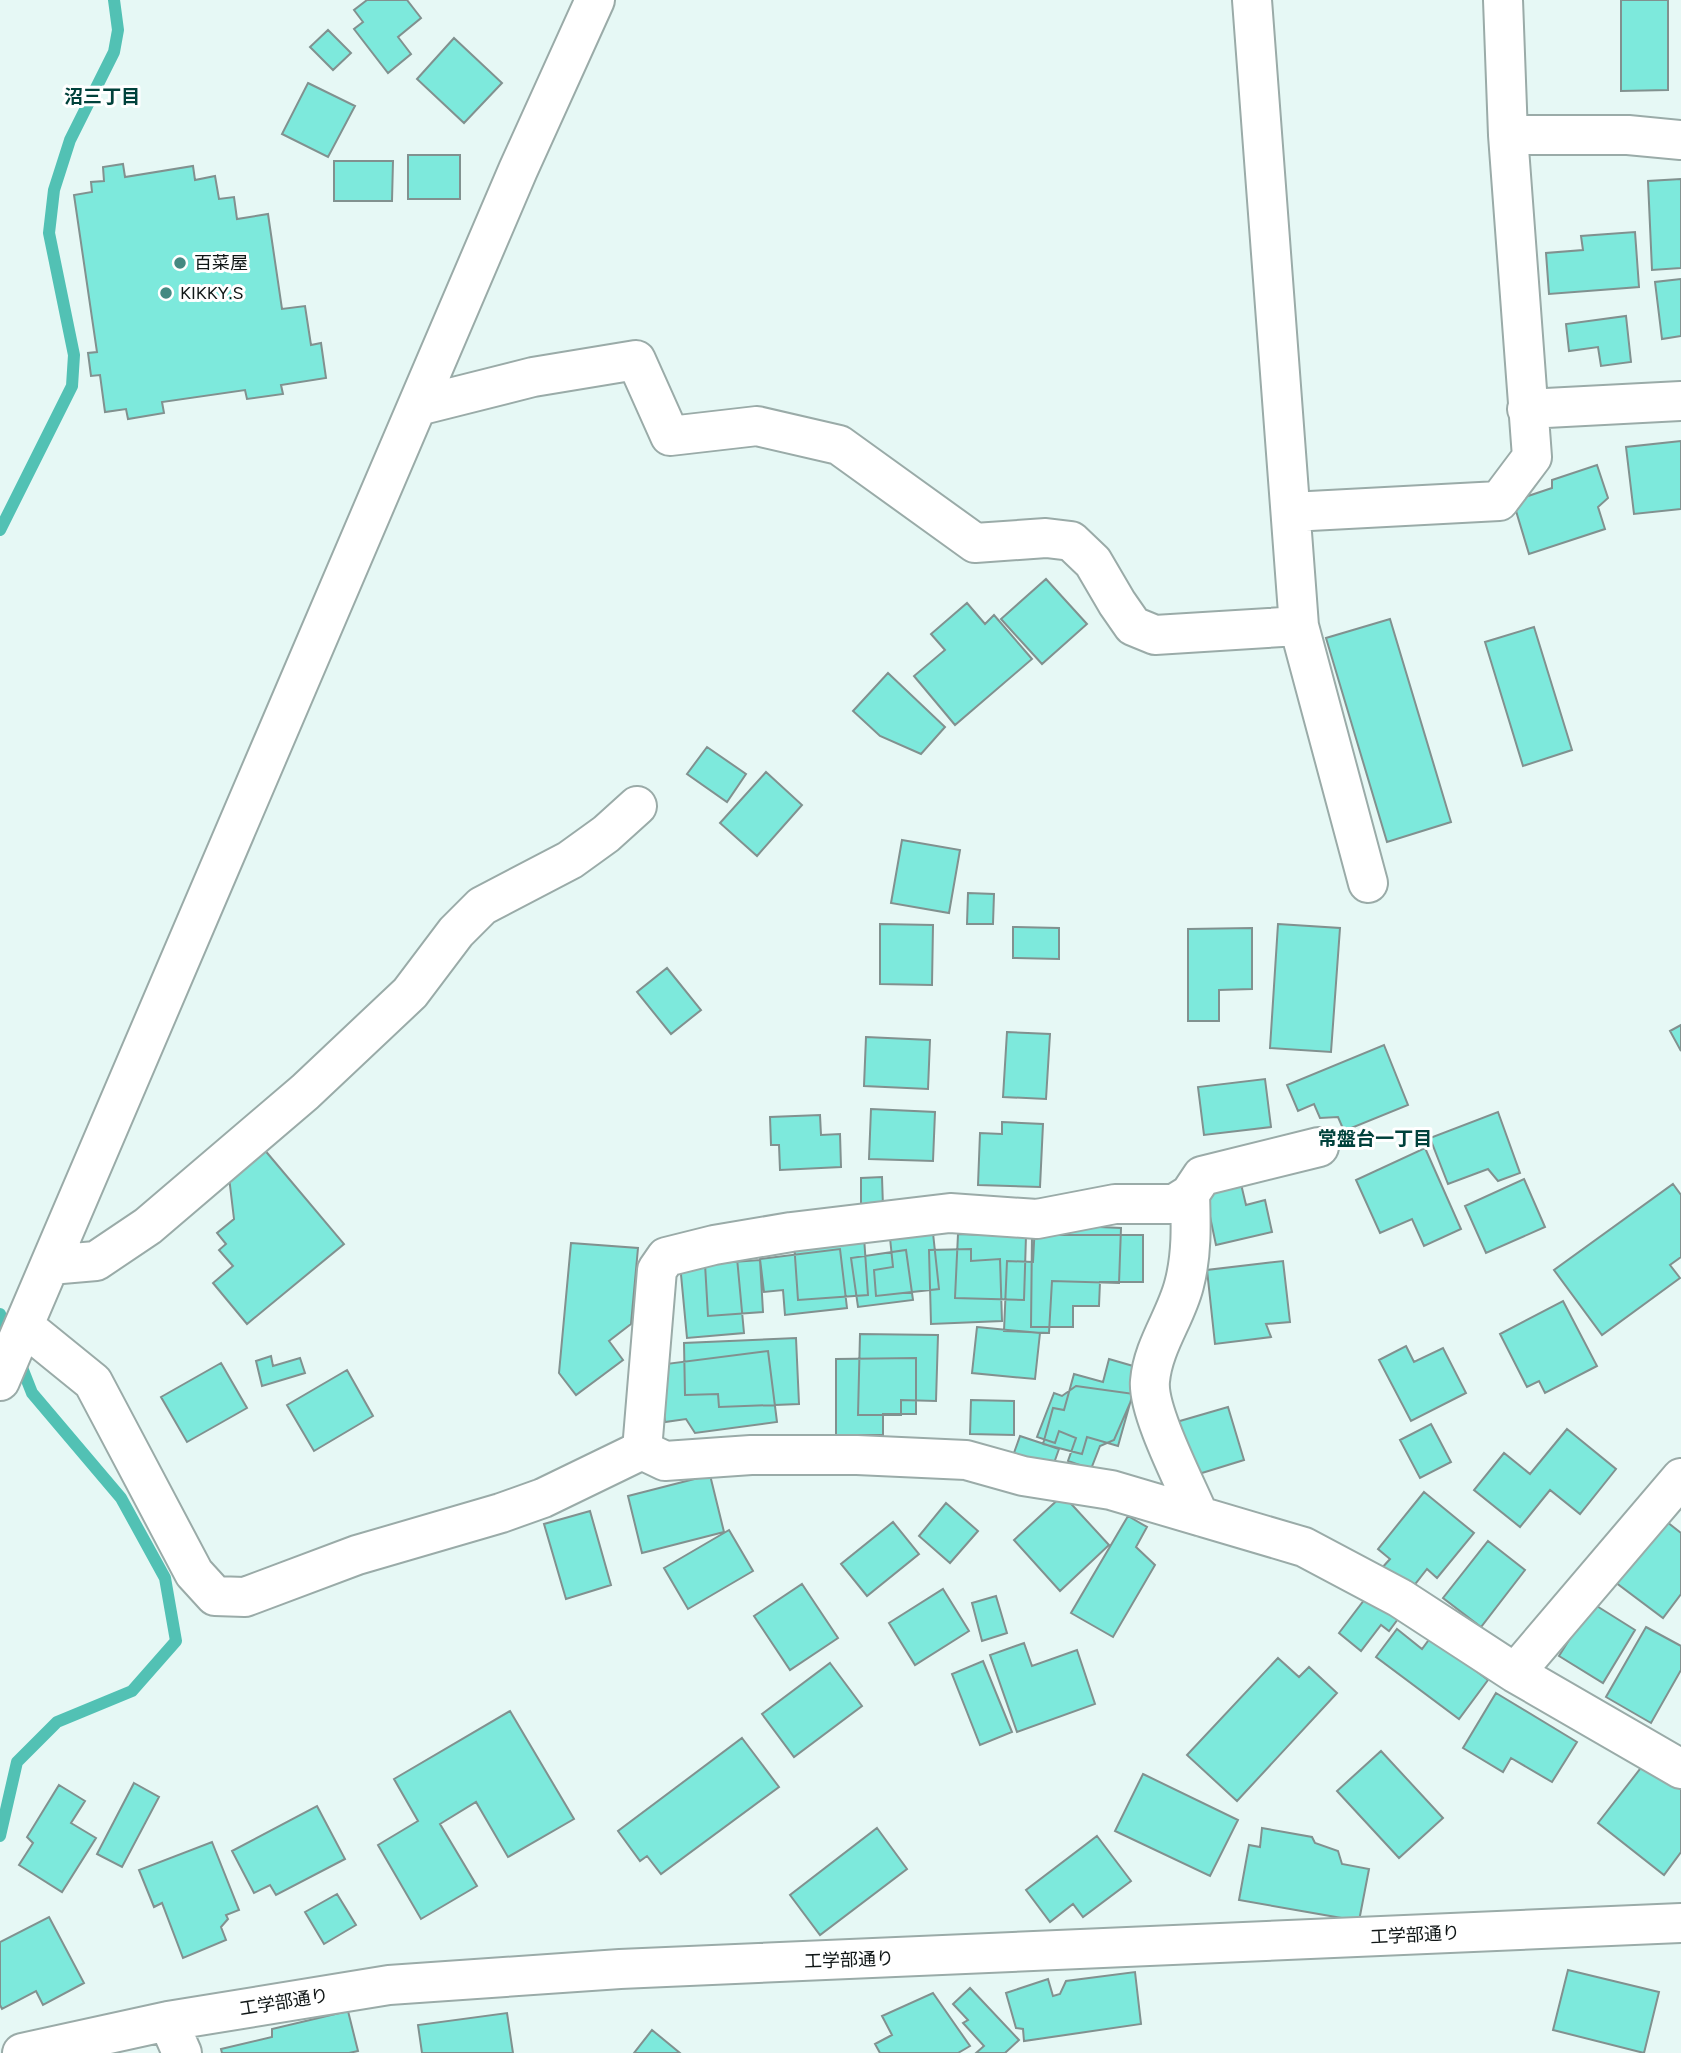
<svg xmlns="http://www.w3.org/2000/svg" width="1681" height="2053" viewBox="0 0 1681 2053" font-family="Figtree,'Noto Sans JP',sans-serif">
<style>
.lines{fill:none;stroke-linecap:round;stroke-linejoin:round}
.stream{stroke:#52c1b4;stroke-width:12}
.building{fill:#7de9dc;stroke:#81918f;stroke-width:2}
.minor-casing{stroke:#9aaba8;stroke-width:42}
.minor{stroke:#fff;stroke-width:38}
.poi-dot{fill:#448981;stroke:#fff;stroke-width:2.5}
.labels{text-anchor:middle;stroke-width:6;stroke-linejoin:round;paint-order:stroke}
.poi-label{font-size:18px;fill:#101616;stroke:#fff;text-anchor:start}
.street-label{font-size:18px;fill:#101616;stroke:#fff}
.neighbourhood-label{font-size:19px;font-weight:bold;fill:#00413b;stroke:#fff}
</style>
<rect width="100%" height="100%" fill="#e6f8f5"/>
<g class="lines">
<path class="stream" d="M0 530 72 386 74 355 49 233 54 190 70 140 114 52 118 30 114 0
M0 1314 9 1337
M0 1836 17 1762 57 1722 132 1691 176 1641 165 1578 121 1498 32 1393 19 1360"/>
</g>
<path class="building" d="M367 0H407L421 18 398 37 411 54 388 73 354 29 363 22 354 10Z
M1621 0H1668V90L1621 91Z
M328 30 351 53 333 70 310 47Z
M454 38 502 83 464 123 417 79Z
M308 83 355 106 328 157 282 134Z
M408 155H460V199H408Z
M334 161H393L392 201H334Z
M123 164 125 177 193 166 195 180 215 176 219 199 234 197 237 219 268 214 282 309 305 306 311 345 321 343 326 378 281 385 283 394 247 399 245 390 162 402 164 413 128 419 126 409 105 412 100 375 91 376 88 353 97 352 74 195 92 192 91 182 104 181 103 167Z
M1681 179V268L1652 270 1648 181Z
M1635 232 1639 287 1549 294 1546 253 1583 250 1581 236Z
M1681 279V336L1662 339 1655 282Z
M1626 316 1631 362 1601 366 1598 347 1569 351 1566 324Z
M1681 441V509L1634 514 1626 447Z
M1597 465 1608 498 1598 507 1605 529 1529 554 1513 501 1552 488V480Z
M1046 579 1087 624 1042 664 1001 619Z
M967 603 985 624 994 615 1032 659 955 725 914 676 945 650 931 634Z
M1390 619 1451 822 1387 842 1326 638Z
M1534 627 1572 750 1523 766 1485 642Z
M888 673 945 727 921 754 880 736 853 711Z
M707 747 746 774 727 802 687 774Z
M766 772 802 805 757 856 720 823Z
M902 840 960 850 949 913 891 903Z
M968 893 994 894 993 924H967Z
M880 924 933 925 932 985 880 984Z
M1278 924 1340 928 1331 1052 1270 1048Z
M1013 927 1059 928V959L1013 958Z
M1252 928V989L1219 990V1021H1188V929Z
M667 968 701 1010 671 1034 637 992Z
M1681 1025V1051L1670 1031Z
M1007 1032 1050 1034 1046 1099 1003 1097Z
M866 1037 930 1040 928 1089 864 1086Z
M1384 1045 1408 1105 1344 1131 1338 1117 1320 1118 1314 1104 1298 1111 1287 1085Z
M1265 1079 1271 1127 1204 1135 1198 1087Z
M871 1109 935 1112 933 1161 869 1159Z
M1498 1112 1520 1173 1498 1181 1488 1169 1448 1184 1430 1138Z
M820 1115 821 1135 840 1134 841 1167 780 1170 779 1145H771L770 1117Z
M1002 1122 1043 1124 1040 1187 978 1185 980 1133 1002 1134Z
M263 1148 344 1244 247 1324 213 1283 233 1266 219 1250 226 1244 217 1233 234 1219 229 1177Z
M1425 1148 1461 1229 1424 1246 1412 1219 1380 1233 1356 1180Z
M882 1177 883 1207H861V1178Z
M1524 1179 1545 1227 1486 1253 1465 1206Z
M1241 1184 1246 1205 1265 1200 1272 1232 1216 1245 1205 1193Z
M1673 1184 1681 1195V1257L1670 1265 1680 1278 1602 1335 1554 1270Z
M1035 1224 1121 1228 1119 1283 1052 1281 1049 1333 1004 1331 1007 1261 1033 1262Z
M933 1233 939 1289 876 1296 874 1270 893 1267 890 1238Z
M958 1234 1026 1236 1024 1300 955 1298Z
M1032 1235H1143V1282H1100L1099 1306H1073V1327H1031Z
M864 1237 868 1295 798 1300 794 1242Z
M571 1243 638 1248 631 1324 609 1341 623 1360 576 1395 559 1373Z
M840 1249 847 1308 785 1315 783 1290 764 1292 760 1259Z
M971 1249V1261L1000 1259 1002 1321 931 1324 929 1250Z
M906 1250 913 1300 858 1307 851 1258Z
M737 1258 744 1333 687 1338 680 1264Z
M760 1260 763 1312 708 1316 705 1264Z
M1283 1261 1290 1322 1266 1324 1271 1337 1215 1344 1207 1270Z
M1563 1301 1597 1366 1545 1393 1539 1381 1527 1387 1500 1334Z
M977 1327 1040 1333 1035 1379 972 1373Z
M860 1334 938 1335 936 1401 901 1400V1415H858Z
M796 1338 799 1404 719 1407 718 1394 685 1395 684 1343Z
M1406 1346 1414 1362 1443 1348 1466 1393 1411 1421 1379 1360Z
M768 1351 777 1422 695 1433 686 1419 665 1422 658 1365Z
M271 1356 273 1366 300 1358 305 1373 262 1386 256 1361Z
M916 1358V1414H883V1435H836V1359Z
M1109 1359 1140 1368 1118 1446 1087 1437 1082 1454 1043 1444 1053 1408 1064 1410 1074 1374 1103 1382Z
M221 1363 247 1408 187 1442 161 1397Z
M347 1370 373 1416 314 1451 287 1405Z
M1076 1386 1134 1394 1114 1440 1100 1446 1091 1469 1068 1461 1076 1438 1059 1431 1055 1443 1037 1437 1054 1393 1062 1396Z
M971 1400 1014 1401V1435L970 1434Z
M1228 1407 1244 1460 1189 1477 1173 1423Z
M1431 1424 1451 1462 1420 1478 1400 1440Z
M1567 1429 1616 1469 1580 1514 1550 1490 1520 1527 1474 1490 1504 1453 1530 1474Z
M1020 1436 1059 1449 1049 1477 1010 1464Z
M710 1475 724 1532 642 1553 628 1496Z
M1424 1492 1474 1533 1437 1578 1427 1569 1409 1592 1381 1569 1390 1559 1378 1549Z
M1063 1495 1109 1545 1060 1591 1014 1540Z
M946 1503 978 1531 950 1563 919 1536Z
M590 1511 611 1585 566 1599 544 1524Z
M1128 1516 1147 1527 1136 1547 1155 1565 1113 1637 1071 1613Z
M1662 1518 1681 1533V1594L1663 1618 1615 1582Z
M893 1522 919 1554 867 1596 841 1564Z
M729 1530 753 1571 688 1609 664 1568Z
M1488 1541 1525 1570 1481 1627 1443 1598Z
M802 1584 838 1638 790 1670 754 1616Z
M943 1589 969 1631 915 1665 889 1623Z
M1368 1595 1398 1619 1389 1631 1381 1625 1361 1651 1339 1633Z
M996 1596 1007 1633 982 1641 972 1603Z
M1592 1603 1635 1630 1603 1683 1559 1656Z
M1646 1627 1681 1646V1670L1651 1723 1606 1697Z
M1397 1629 1422 1649 1431 1637 1488 1680 1459 1719 1376 1657Z
M1024 1643 1032 1666 1077 1650 1095 1704 1017 1732 990 1655Z
M1278 1658 1299 1677 1309 1667 1337 1693 1237 1801 1187 1755Z
M983 1661 1012 1732 980 1745 952 1674Z
M830 1663 862 1706 794 1757 762 1714Z
M1496 1693 1577 1742 1552 1782 1511 1758 1503 1772 1463 1748Z
M510 1711 574 1819 508 1857 476 1802 440 1824 477 1886 421 1919 378 1845 418 1821 394 1779Z
M742 1738 779 1787 661 1874 647 1856 640 1861 618 1831Z
M1381 1751 1443 1818 1399 1858 1337 1791Z
M1647 1760 1681 1787V1852L1664 1875 1598 1823Z
M1143 1774 1238 1820 1210 1876 1115 1831Z
M134 1783 159 1797 122 1867 97 1854Z
M59 1785 85 1801 71 1823 96 1838 62 1892 19 1865 33 1843 27 1837Z
M317 1806 345 1859 276 1895 270 1885 254 1893 232 1851Z
M877 1828 907 1869 820 1935 790 1895Z
M1262 1828 1312 1837 1315 1843 1338 1851 1342 1864 1369 1869 1359 1921 1239 1900 1249 1845 1260 1847Z
M1097 1836 1131 1881 1083 1917 1073 1904 1050 1922 1026 1890Z
M212 1842 239 1910 226 1915 228 1919 221 1927 226 1940 183 1958 162 1903 154 1907 139 1870Z
M337 1894 356 1925 324 1944 305 1912Z
M49 1917 84 1983 43 2005 36 1991 2 2009 0 2005V1942Z
M1568 1970 1659 1992 1644 2053 1553 2030Z
M1135 1972 1141 2024 1024 2041 1023 2029 1016 2028 1006 1993 1048 1979 1053 1996 1060 1994 1066 1981Z
M970 1988 1019 2040 1005 2053H976L984 2046 963 2023 968 2020 953 2004Z
M933 1993 970 2046 958 2053H880L875 2044 892 2035 882 2016Z
M348 2011 358 2051 349 2053H222L221 2049 272 2037V2029Z
M507 2013 513 2053H422L418 2025Z
M652 2030 680 2053H634Z"/>
<g class="lines">
<g class="minor-casing">
<path id="minor" d="M1252 0 1299 626 1368 883
M1508 135H1628L1681 140
M418 406 533 377 636 360 670 436 757 426 839 445 975 543 1046 538 1071 541 1093 562 1117 603 1133 626 1155 635 1299 626
M1527 409 1681 401
M1291 512 1499 501 1532 457 1508 135 1503 0
M1190 1194C1191 1225 1192 1255 1184 1285 1176 1317 1153 1346 1150 1381 1147 1411 1186 1485 1199 1516
M50 1265 96 1261 148 1226 305 1092 410 993 456 932 482 906 570 860 606 834 637 806
M24 1326 93 1382 194 1573 215 1596 245 1597 357 1555 501 1513 543 1498 642 1450 665 1461 751 1455H857L966 1460 1023 1476 1111 1490 1304 1547 1400 1598 1515 1673 1681 1769
M0 1381 518 170 595 0
M642 1450 657 1270 666 1257 714 1245 791 1232 950 1213 1037 1219 1115 1204H1174L1190 1194 1202 1176 1319 1147
M1515 1673 1681 1478
M168 2021 182 2053
M22 2053 168 2021 389 1985 620 1969 1681 1923"/>
</g>
<use href="#minor" class="minor"/>
</g>
<g class="poi-dot">
<circle cx="180" cy="263" r="7"/>
<circle cx="166" cy="293" r="7"/>
</g>
<g class="labels">
<g class="poi-label">
<text x="194" y="269">百菜屋</text>
<text x="180" y="299">KIKKY.S</text>
</g>
<g class="street-label">
<text transform="translate(1415 1935) rotate(-3)" y="6">工学部通り</text>
<text transform="translate(849 1960) rotate(-2)" y="6">工学部通り</text>
<text transform="translate(284 2002) rotate(-9)" y="6">工学部通り</text>
</g>
<g class="neighbourhood-label">
<text x="102" y="103">沼三丁目</text>
<text x="1375" y="1145">常盤台一丁目</text>
</g>
</g>
</svg>
